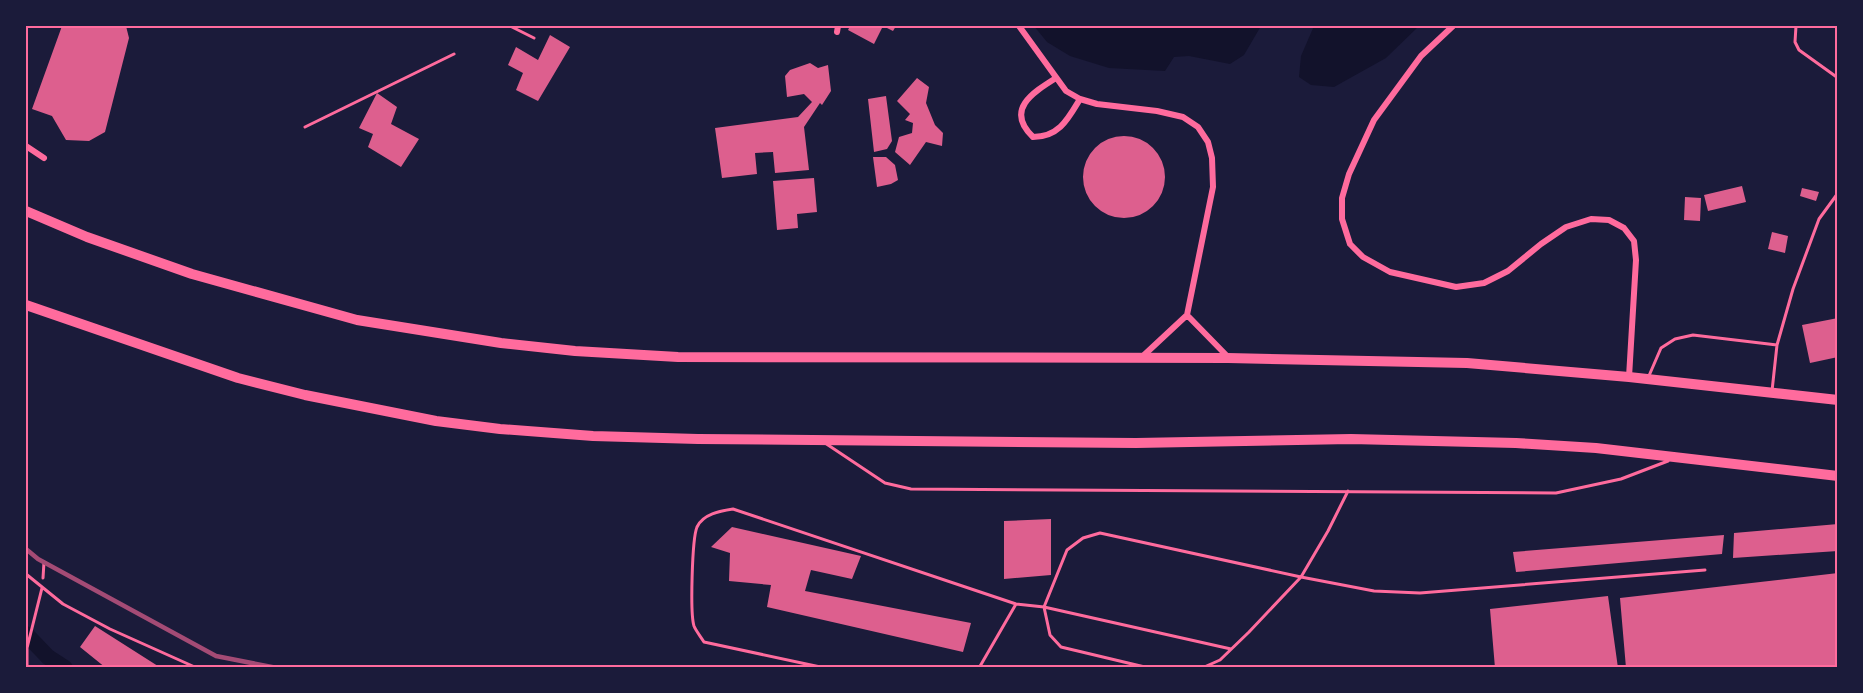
<svg xmlns="http://www.w3.org/2000/svg" width="1863" height="693" viewBox="0 0 1863 693" font-family="'Roboto Condensed',sans-serif">
<style>
.water{fill:#12122b}
.lines{fill:none;stroke-linecap:round;stroke-linejoin:round}
.canal{stroke:#12122b;stroke-width:16}
.building{fill:#dd5f8e}
.path{stroke:#ff6b9d;stroke-width:3}
.service{stroke:#ff6b9d;stroke-width:3}
.minor{stroke:#ff6b9d;stroke-width:6}
.trunk{stroke:#ff6b9d;stroke-width:10}
.rail{stroke:#a44b75;stroke-width:4.5}
.neatline{fill:none;stroke:#ff6b9d;stroke-width:2}
</style>
<rect width="100%" height="100%" fill="#1b1b3a"/>
<path class="water" d="M1034 26H1261L1244 55 1230 64 1189 56 1174 57 1165 71 1109 68 1070 56 1047 42Z
M1314 26H1419L1386 58 1334 87 1311 85 1299 77 1301 56Z"/>
<g class="lines">
<path class="canal" d="M26 634 48 657 65 668"/>
</g>
<path class="building" d="M62 26H126L129 38 105 132 89 141 66 140 52 116 32 109Z
M850 26H896L893 31 883 26 874 44 848 30Z
M550 35 570 47 538 101 516 90 523 73 508 65 516 47 538 60Z
M810 63 818 68 828 65 831 91 822 105 820 103 804 127 809 170 775 173 773 152 755 153 757 174 722 178 715 128 798 117 812 102 804 94 787 97 785 76 790 70Z
M917 78 929 87 926 103 935 125 943 133 942 146 926 142 910 165 895 152 899 137 912 133 913 123 905 120 910 114 897 101Z
M377 93 397 107 391 124 419 139 401 167 368 147 373 134 359 128Z
M886 96 892 141 887 149 874 152 868 99Z
M1083 177a41 41 0 1 1 82 0a41 41 0 1 1-82 0Z
M873 157H886L895 165 898 180 891 184 877 187Z
M814 178 817 212 797 214 798 228 777 230 773 181Z
M1742 186 1746 202 1708 211 1704 195Z
M1802 188 1819 192 1816 201 1800 196Z
M1685 197 1701 198 1700 221 1684 220Z
M1772 232 1788 236 1785 253 1768 249Z
M1838 318V357L1810 363 1802 325Z
M1051 519V575L1004 579V521Z
M1838 524V551L1733 558 1734 533Z
M732 527 861 556 852 579 811 570 805 591 971 623 963 652 767 607 771 585 729 581 730 553 711 547Z
M1724 535 1722 554 1516 572 1513 552Z
M1838 573V668H1626L1620 598Z
M1608 596 1618 668H1495L1490 609Z
M95 626 161 668H106L80 647Z"/>
<g class="lines">
<path class="path" d="M43 578 44 562"/>
<path class="service" d="M510 26 534 38
M1796 26 1795 42 1799 50 1838 78
M305 127 454 54
M1648 378 1661 348 1675 339 1693 335 1777 345
M1772 391 1777 345 1793 289 1819 219 1838 193
M825 443 885 483 911 489 1556 493 1621 479 1668 461
M26 574 63 604 110 629 197 668
M27 668V648L42 588
M825 668 704 642C701 637 696 631 694 626 690 614 692 539 697 527 703 514 720 511 733 509L1016 604 1044 607 1231 649
M979 668 1016 604
M1149 668 1061 647 1050 635 1044 607 1067 550 1083 538 1100 533 1301 577 1374 591 1420 593 1705 570
M1202 668 1220 660 1249 632 1301 577 1328 531 1348 491"/>
<path class="minor" d="M1019 26 1066 91 1080 99 1097 104 1157 111 1183 117 1198 127 1208 142 1212 158 1213 187 1187 315 1143 356
M1453 26 1421 56 1374 120 1349 174 1342 198V219L1350 244 1363 257 1390 272 1456 287 1484 283 1508 271 1541 244 1566 227 1591 219 1609 220 1624 228 1634 241 1636 260 1629 377
M837 32 838 26
M1056 78C1032 93 1005 110 1033 137 1059 137 1068 119 1080 99
M26 146 44 158
M1187 315 1228 357"/>
<path class="trunk" d="M26 211 87 237 192 274 357 320 501 343 575 351 678 357 1228 358 1467 363 1629 377 1838 400
M26 305 238 378 305 395 436 421 500 429 593 436 698 439 1136 443 1351 439 1516 443 1596 448 1838 476"/>
<path class="rail" d="M26 549 38 559 216 656 277 668"/>
</g>
<rect width="1863" height="693" fill="none" stroke="#1b1b3a" stroke-width="54"/>
<rect x="27" y="27" width="1809" height="639" class="neatline"/>
</svg>
